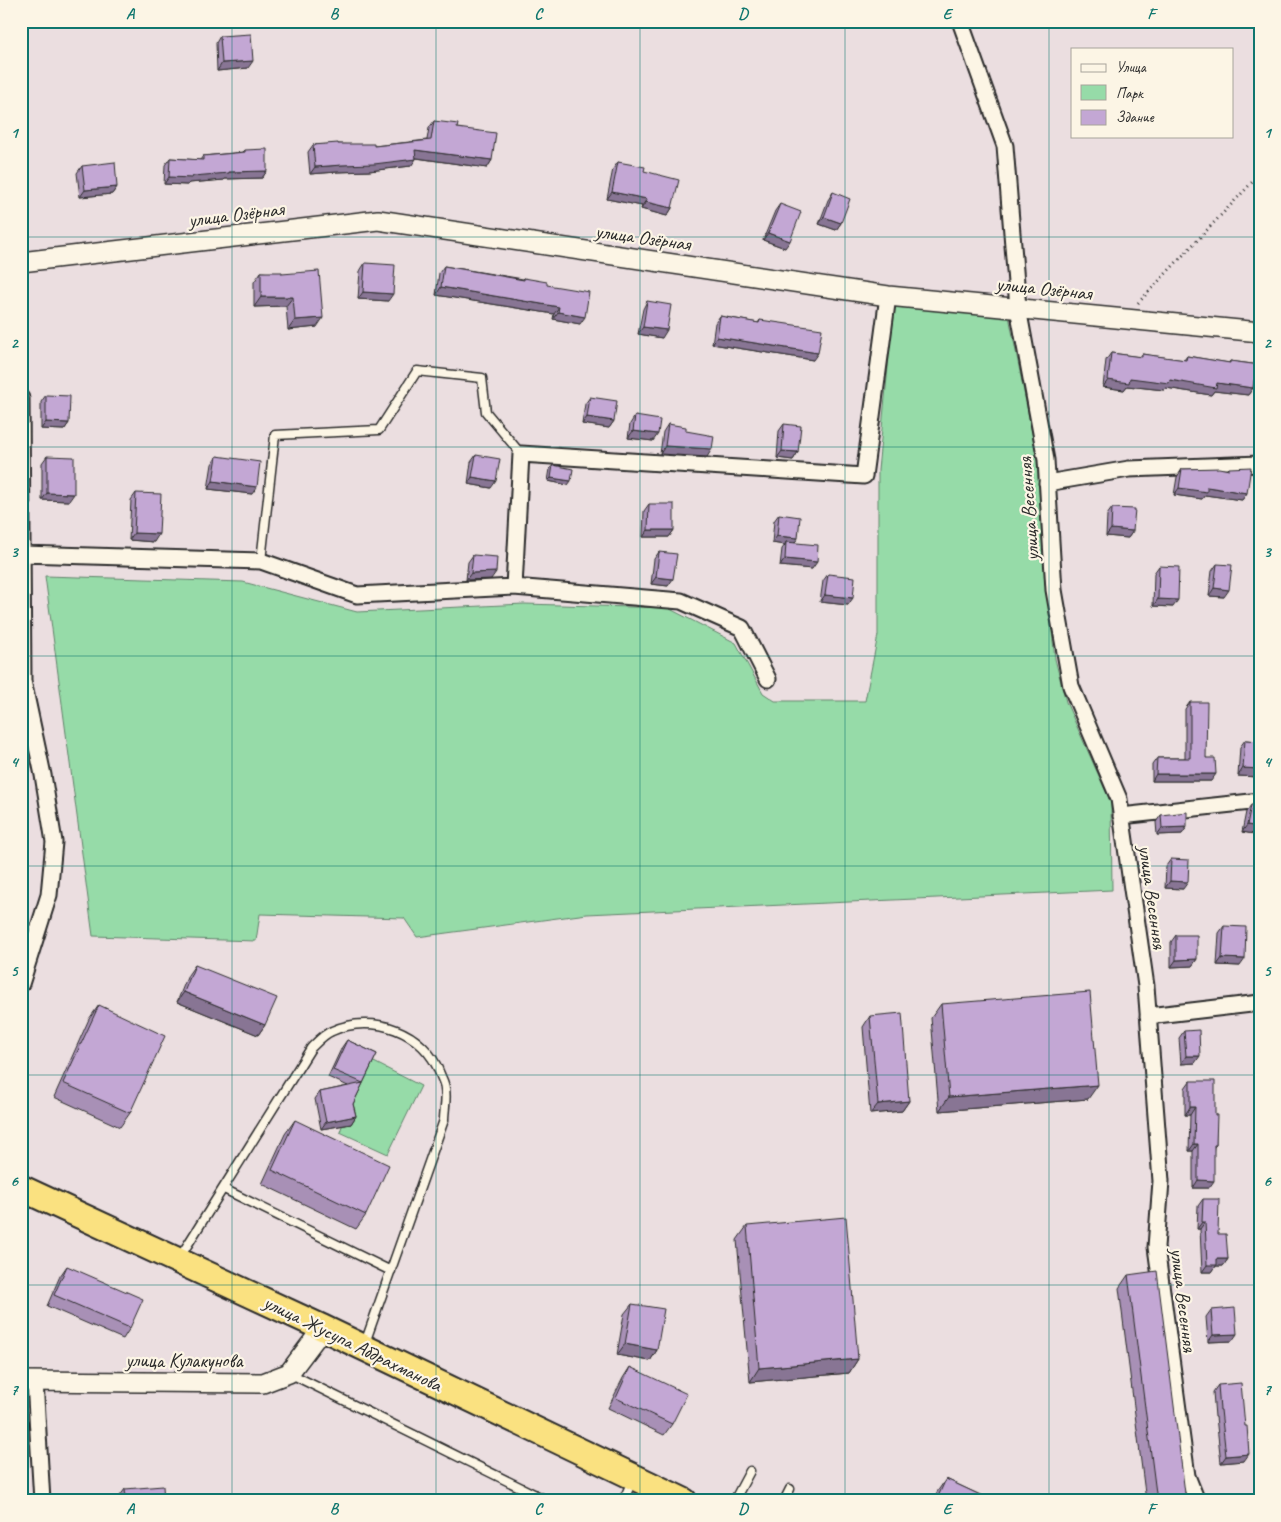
<svg xmlns="http://www.w3.org/2000/svg" width="1281" height="1522" viewBox="0 0 1281 1522" font-family="Caveat,sans-serif">
<style>
.green{fill:#96dba8;stroke:#60836a}
.lines{fill:none;stroke-linecap:round;stroke-linejoin:round}
.service-casing{stroke:#2b2b2b;stroke-width:11}
.minor-casing{stroke:#2b2b2b;stroke-width:19}
.tertiary-casing{stroke:#2b2b2b;stroke-width:22}
.trunk-casing{stroke:#2b2b2b;stroke-width:29}
.path{stroke:#2b2b2b;stroke-width:3;stroke-dasharray:1 4;stroke-linecap:butt}
.service{stroke:#fcf5e5;stroke-width:8}
.minor{stroke:#fcf5e5;stroke-width:15}
.tertiary{stroke:#fcf5e5;stroke-width:19}
.trunk{stroke:#fae180;stroke-width:25}
.wall{fill:#a890b6;stroke:#2b2b2b}
.shaded-wall{fill:#887594;stroke:#2b2b2b}
.building{fill:#c3a7d4;stroke:#2b2b2b}
.grid{fill:none;stroke:#0f766e;stroke-width:1;stroke-opacity:0.55}
.labels{text-anchor:middle;stroke-width:4.5;stroke-linejoin:round;paint-order:stroke}
.street-label{font-size:20px;fill:#2b2b2b;stroke:#fcf5e5}
.neatline{fill:none;stroke:#0f766e;stroke-width:2}
.grid-label{font-size:16px;text-anchor:middle;font-weight:bold;fill:#0f766e}
</style>
<rect width="100%" height="100%" fill="#ebdee0"/>
<filter id="ink" filterUnits="userSpaceOnUse"><feTurbulence type="fractalNoise" baseFrequency=".02" numOctaves="2"/><feDisplacementMap in="SourceGraphic" scale="10" xChannelSelector="R" yChannelSelector="G"/><feConvolveMatrix kernelMatrix="1 2 1 2 8 2 1 2 1" color-interpolation-filters="sRGB"/></filter>
<g filter="url(#ink)">
<path class="green" d="M894 305 1009 316 1037 458 1043 551 1055 659 1066 702 1111 803 1112 890 587 914 417 937 404 918 260 914 256 941 93 936 45 576 243 582 357 612 524 604 668 608 736 643 763 693 775 701H865L878 635V470Z
M372 1061 421 1086 388 1154 340 1132 342 1126 351 1123 348 1110Z"/>
<g class="lines">
<g class="service-casing">
<path id="service" d="M261 561 275 435 379 430 417 371 482 378 486 412 521 454
M224 1189 391 1271
M180 1257 311 1048C317 1042 324 1034 332 1031 373 1013 425 1031 440 1074 442 1079 445 1084 445 1089 447 1099 444 1110 444 1120L365 1343
M289 1373 548 1501
M623 1501 633 1479
M734 1501 750 1471
M784 1501 790 1489"/>
</g>
<g class="minor-casing">
<path id="minor" d="M960 21 1005 146 1018 308 1046 460 1054 590 1071 686 1119 799 1146 986 1161 1181 1156 1247 1187 1476 1197 1501
M21 398 23 681 43 775 54 842 49 895 21 984
M1047 483 1129 469 1260 464
M22 554 261 561 357 595 514 587 681 601 742 628 768 679
M514 587 521 454 864 476 888 296
M1121 816 1260 801
M1148 1016 1260 1003
M35 1381 42 1501"/>
</g>
<g class="tertiary-casing">
<path id="tertiary" d="M21 262 378 220 888 296 1260 332
M21 1381 263 1383 289 1373 323 1328"/>
</g>
<g class="trunk-casing">
<path id="trunk" d="M21 1188 323 1328 684 1501"/>
</g>
<path class="path" d="M1138 303 1260 174"/>
<use href="#service" class="service"/>
<use href="#minor" class="minor"/>
<use href="#tertiary" class="tertiary"/>
<use href="#trunk" class="trunk"/>
</g>
<path class="wall" d="M220 36 248 68 217 71 216 43Z
M434 121 457 128 492 160 487 168 416 158 411 166 369 171 337 172 310 174 308 152 313 145 338 144 374 146 427 140 429 128Z
M245 150 267 171 262 178 225 179 224 180 189 183 187 185 164 184 165 165 170 158 200 160 203 156 243 152Z
M618 162 644 171 672 208 667 216 641 209 642 206 607 199 613 169Z
M82 166 117 187 112 194 80 197 77 173Z
M833 192 841 223 836 230 819 224 828 200Z
M780 204 785 248 763 240 775 211Z
M365 263 388 301 358 299 360 271Z
M444 266 523 279 524 278 547 285 580 324 553 319 554 314 436 295 439 273Z
M261 272 282 274 317 327 288 330 286 306 254 307V282Z
M647 301 662 338 638 334 643 309Z
M720 316 758 323 760 320 813 360 712 344 715 323Z
M1111 353 1140 357 1142 354 1184 360 1187 356 1229 363 1230 361 1260 365V389L1253 388 1248 395 1214 391 1211 395 1166 388 1164 390 1127 386 1124 390 1103 387 1106 360Z
M46 395 69 423 64 430 41 429V402Z
M590 397 614 421 609 428 582 424 585 404Z
M635 416 653 441 628 438 630 424Z
M668 424 686 431 707 457 660 454 663 432Z
M784 424 798 452 793 460 777 458 779 431Z
M476 455 491 488 468 484 471 462Z
M47 456 69 501 42 500V463Z
M217 456 252 494 208 489 212 464Z
M553 465 568 485 548 481 550 469Z
M1229 468 1247 493 1242 500 1205 495 1202 499 1174 495 1177 477 1182 469H1228Z
M136 493 154 542 129 540 131 500Z
M649 504 674 530 669 537H643L644 511Z
M1112 508 1133 531 1128 538 1106 536 1107 515Z
M779 514 798 538 794 543 812 569 780 566 782 549 785 545 772 543 774 521Z
M659 552 668 586 651 584 654 559Z
M473 555 491 579 466 580 468 562Z
M1217 564 1224 597 1209 596 1212 571Z
M1159 566 1173 607 1153 606 1154 573Z
M1260 570V604H1258Z
M828 574 848 605 820 602 823 581Z
M1190 702 1206 758 1211 781H1152V765L1157 758H1185V709Z
M1245 740 1260 741V777L1238 776 1240 747Z
M1251 805 1260 835 1242 832 1246 812Z
M1161 815 1187 827 1182 834 1157 835 1156 822Z
M1171 859 1183 889 1165 888 1166 866Z
M1224 926 1240 966 1217 965 1219 933Z
M1176 935 1197 959 1192 966 1171 967V942Z
M195 965 265 1025 258 1035 177 1002 188 975Z
M941 1004 1088 1099 939 1111 931 1018Z
M99 1005 130 1113 120 1127 54 1097 89 1019Z
M870 1016 909 1101 902 1111 870 1114 863 1027Z
M1184 1031 1195 1063 1181 1064 1179 1038Z
M347 1040 377 1054 353 1104 356 1116 351 1124 321 1129 315 1099 320 1092 348 1086 328 1077 342 1047Z
M1190 1081 1215 1115 1216 1145 1214 1147 1209 1188H1193V1151H1189L1190 1115H1185V1088Z
M295 1120 366 1215 356 1229 262 1184 285 1134Z
M1203 1199 1228 1259 1223 1266H1216L1212 1272H1202L1200 1229H1197L1198 1206Z
M747 1226 858 1359 849 1373 750 1382 737 1240Z
M67 1266 130 1328 123 1339 47 1306 60 1276Z
M1128 1275 1186 1501H1146L1119 1288Z
M632 1304 657 1350 650 1361 617 1355 624 1314Z
M1211 1310 1232 1341 1208 1342 1206 1317Z
M630 1367 672 1424 664 1435 608 1408 623 1378Z
M1218 1385 1245 1426 1244 1461 1221 1463 1216 1417H1215L1213 1392Z
M946 1479 993 1501H933L937 1492Z
M125 1489 164 1501H121L120 1496Z"/>
<path class="shaded-wall" d="M253 61 248 68 217 71 222 63Z
M415 150 492 160 487 168 410 157Z
M416 159 411 166 369 171 337 172 310 174 315 167Z
M267 171 262 178 225 179 224 180 189 183 187 185 164 184 169 177 229 172Z
M117 187 112 194 80 197 85 190Z
M612 192 647 199 642 206 607 199Z
M646 202 672 208 667 216 641 209Z
M824 217 841 223 836 230 819 224Z
M768 233 790 241 785 248 763 240Z
M441 287 559 307 554 314 436 295Z
M363 292 393 294 388 301 358 299Z
M261 297H293L286 306 254 307Z
M558 312 585 317 580 324 553 319Z
M323 318 317 327 288 330 295 320Z
M643 327 667 330 662 338 638 334Z
M717 337 818 353 813 360 712 344Z
M1130 378 1217 383 1253 388 1248 395 1214 391 1211 395 1166 388 1164 390 1127 386 1124 390 1103 387 1108 380Z
M1254 380 1260 381V389L1249 387Z
M587 417 614 421 609 428 582 424Z
M46 422 69 423 64 430 41 429Z
M633 431 658 434 653 441 628 438Z
M665 446 712 449 707 457 660 454Z
M782 451 798 452 793 460 777 458Z
M472 477 496 481 491 488 468 484Z
M551 478 571 481 568 485 548 481Z
M213 481 257 487 252 494 208 489Z
M1207 487 1247 493 1242 500 1205 495 1202 499 1174 495 1179 488Z
M47 493 74 494 69 501 42 500Z
M1111 529 1133 531 1128 538 1106 536Z
M648 530H674L669 537H643Z
M134 533 159 534 154 542 129 540Z
M777 536 798 538 793 545 786 542 785 545 772 543Z
M785 559 817 562 812 569 780 566Z
M496 572 491 579 466 580 471 573Z
M656 577 673 579 668 586 651 584Z
M1214 588 1229 590 1224 597 1209 596Z
M825 595 853 598 848 605 820 602Z
M1158 599 1178 600 1173 607 1153 606Z
M1243 768 1260 769V777L1238 776Z
M1156 774H1216L1211 781H1152Z
M1247 825 1260 827V835L1242 832Z
M1187 827 1182 834 1157 835 1162 828Z
M1170 881 1188 882 1183 889 1165 888Z
M1222 958 1245 959 1240 966 1217 965Z
M1197 959 1192 966 1171 967 1176 960Z
M184 992 265 1025 258 1035 177 1002Z
M1186 1056H1200L1195 1063 1181 1064Z
M1098 1085 1088 1099 939 1111 949 1097Z
M909 1101 902 1111 870 1114 878 1104Z
M1190 1107H1195L1190 1115H1185Z
M356 1116 351 1124 321 1129 326 1122Z
M1194 1144H1198L1193 1151H1189Z
M1198 1180 1214 1181 1209 1188H1193Z
M1202 1222H1205L1200 1229H1197Z
M1217 1259H1228L1223 1266H1216L1212 1272H1202L1207 1265Z
M1237 1334 1232 1341 1208 1342 1213 1335Z
M625 1344 657 1350 650 1361 617 1355Z
M858 1359 849 1373 750 1382 759 1368Z
M1249 1454 1244 1461 1221 1463 1226 1456Z"/>
<path class="building" d="M251 34 253 61 222 63 220 36Z
M434 121 458 124 457 128 496 133 492 160 415 150 416 159 374 164 342 165 315 167 313 145 338 143V144H374V146L431 140Z
M267 149V171L229 172V173L193 176 192 178 169 177 170 158 203 160V156L245 152V150Z
M115 162 117 187 85 190 82 166Z
M618 162 645 167 644 171 679 180 672 208 646 202 647 199 612 192Z
M833 192 850 199 841 223 824 217Z
M780 204 801 212 790 241 768 233Z
M365 263 395 265 393 294 363 292Z
M444 266 524 280V278L547 282V285L589 292 585 317 558 312 559 307 441 287Z
M319 271 323 318 295 320 293 297H261V272H282V274Z
M647 301 671 305 667 330 643 327Z
M720 316 759 323 760 320 822 329 818 353 717 337Z
M1111 353 1142 357V354L1186 360 1187 356 1230 363V361L1260 365V381L1254 380 1253 388 1217 383 1216 388 1170 380 1169 383 1130 378 1129 383 1108 380Z
M46 395 70 396 69 423 46 422Z
M590 397 617 401 614 421 587 417Z
M635 416 660 420 658 434 633 431Z
M668 424 686 427V431L714 436 712 449 665 446Z
M784 424 801 426 798 452 782 451Z
M476 455 500 459 496 481 472 477Z
M47 456 74 457V494L47 493Z
M217 456 260 462 257 487 213 481Z
M553 465 573 469 571 481 551 478Z
M1251 467 1247 493 1207 487V492L1179 488 1182 469 1219 468 1229 470V468Z
M136 493 161 494 159 534 134 533Z
M649 504H674V530H648Z
M1112 508 1135 509 1133 531 1111 529Z
M779 514 800 517 798 538 777 536Z
M786 542 818 545 817 562 785 559Z
M659 552 677 554 673 579 656 577Z
M473 555 497 557 496 572 471 573Z
M1217 564 1232 565 1229 590 1214 588Z
M1159 566 1179 567 1178 600 1158 599Z
M828 574 855 577 853 598 825 595Z
M1190 702H1207L1206 758H1215L1216 774H1156L1157 758H1190Z
M1245 740 1260 741V769L1243 768Z
M1260 804V827L1247 825 1251 805Z
M1187 812V827L1162 828 1161 815Z
M21 835 25 836 21 856Z
M1171 859 1189 860 1188 882 1170 881Z
M1224 926 1246 927 1245 959 1222 958Z
M1176 935H1197V959L1176 960Z
M195 965 277 998 265 1025 184 992Z
M1090 992 1098 1085 949 1097 941 1004Z
M99 1005 165 1036 130 1113 63 1083Z
M902 1013 909 1101 878 1104 870 1016Z
M1199 1030 1200 1056H1186L1184 1031Z
M347 1040 377 1054 353 1104 356 1116 326 1122 320 1092 363 1083 333 1070Z
M1190 1081H1215V1115H1217L1216 1145H1214V1181L1198 1180V1144H1194L1195 1107H1190Z
M295 1120 389 1165 366 1215 272 1170Z
M1203 1199H1219L1218 1234H1226L1228 1259H1217V1265H1207L1205 1222H1202Z
M846 1217 858 1359 759 1368 747 1226Z
M67 1266 143 1299 130 1328 54 1295Z
M1157 1271 1186 1501H1157L1128 1275Z
M632 1304 664 1309 657 1350 625 1344Z
M1235 1308 1237 1334 1213 1335 1211 1310Z
M630 1367 687 1394 672 1424 616 1398Z
M1241 1383 1245 1426H1247L1249 1454 1226 1456 1221 1410H1220L1218 1385Z
M946 1479 993 1501H936Z
M163 1486 164 1501H126L125 1489Z"/>
</g>
<path class="grid" d="M232 21V1501M436 21V1501M640 21V1501M845 21V1501M1049 21V1501M21 237H1260M21 447H1260M21 656H1260M21 866H1260M21 1075H1260M21 1285H1260"/>
<g class="labels">
<g class="street-label">
<text transform="translate(236 214) rotate(-7)" y="7">улица Озёрная</text>
<text transform="translate(643 237) rotate(8)" y="7">улица Озёрная</text>
<text transform="translate(1044 288) rotate(6)" y="7">улица Озёрная</text>
<text transform="translate(1028 509) rotate(-94)" y="7">улица Весенняя</text>
<text transform="translate(1153 897) rotate(82)" y="7">улица Весенняя</text>
<text transform="translate(1184 1300) rotate(83)" y="7">улица Весенняя</text>
<text transform="translate(353 1343) rotate(26)" y="7">улица Жусупа Абдрахманова</text>
<text x="184" y="1367">улица Кулакунова</text>
</g>
</g>
<rect width="1281" height="1522" fill="none" stroke="#fcf5e5" stroke-width="55"/>
<rect x="1071" y="48" width="162" height="90" fill="#fcf5e5" stroke="#a8a49b"/>
<rect x="1081" y="64" width="25" height="8" fill="#fcf5e5" stroke="#a8a49b"/>
<text x="1116" y="72" font-size="15" fill="#2b2b2b">Улица</text>
<rect x="1081" y="85" width="25" height="15" fill="#96dba8" stroke="#a8a49b"/>
<text x="1116" y="98" font-size="15" fill="#2b2b2b">Парк</text>
<rect x="1081" y="110" width="25" height="15" fill="#c3a7d4" stroke="#a8a49b"/>
<text x="1116" y="122" font-size="15" fill="#2b2b2b">Здание</text>
<rect x="28" y="28" width="1226" height="1466" class="neatline"/>
<g class="grid-label">
<text x="130" y="19">A</text>
<text x="334" y="19">B</text>
<text x="538" y="19">C</text>
<text x="743" y="19">D</text>
<text x="947" y="19">E</text>
<text x="1151" y="19">F</text>
<text x="14" y="138">1</text>
<text x="1267" y="138">1</text>
<text x="14" y="348">2</text>
<text x="1267" y="348">2</text>
<text x="14" y="557">3</text>
<text x="1267" y="557">3</text>
<text x="14" y="767">4</text>
<text x="1267" y="767">4</text>
<text x="14" y="976">5</text>
<text x="1267" y="976">5</text>
<text x="14" y="1186">6</text>
<text x="1267" y="1186">6</text>
<text x="14" y="1395">7</text>
<text x="1267" y="1395">7</text>
<text x="130" y="1514">A</text>
<text x="334" y="1514">B</text>
<text x="538" y="1514">C</text>
<text x="743" y="1514">D</text>
<text x="947" y="1514">E</text>
<text x="1151" y="1514">F</text>
</g>
</svg>
